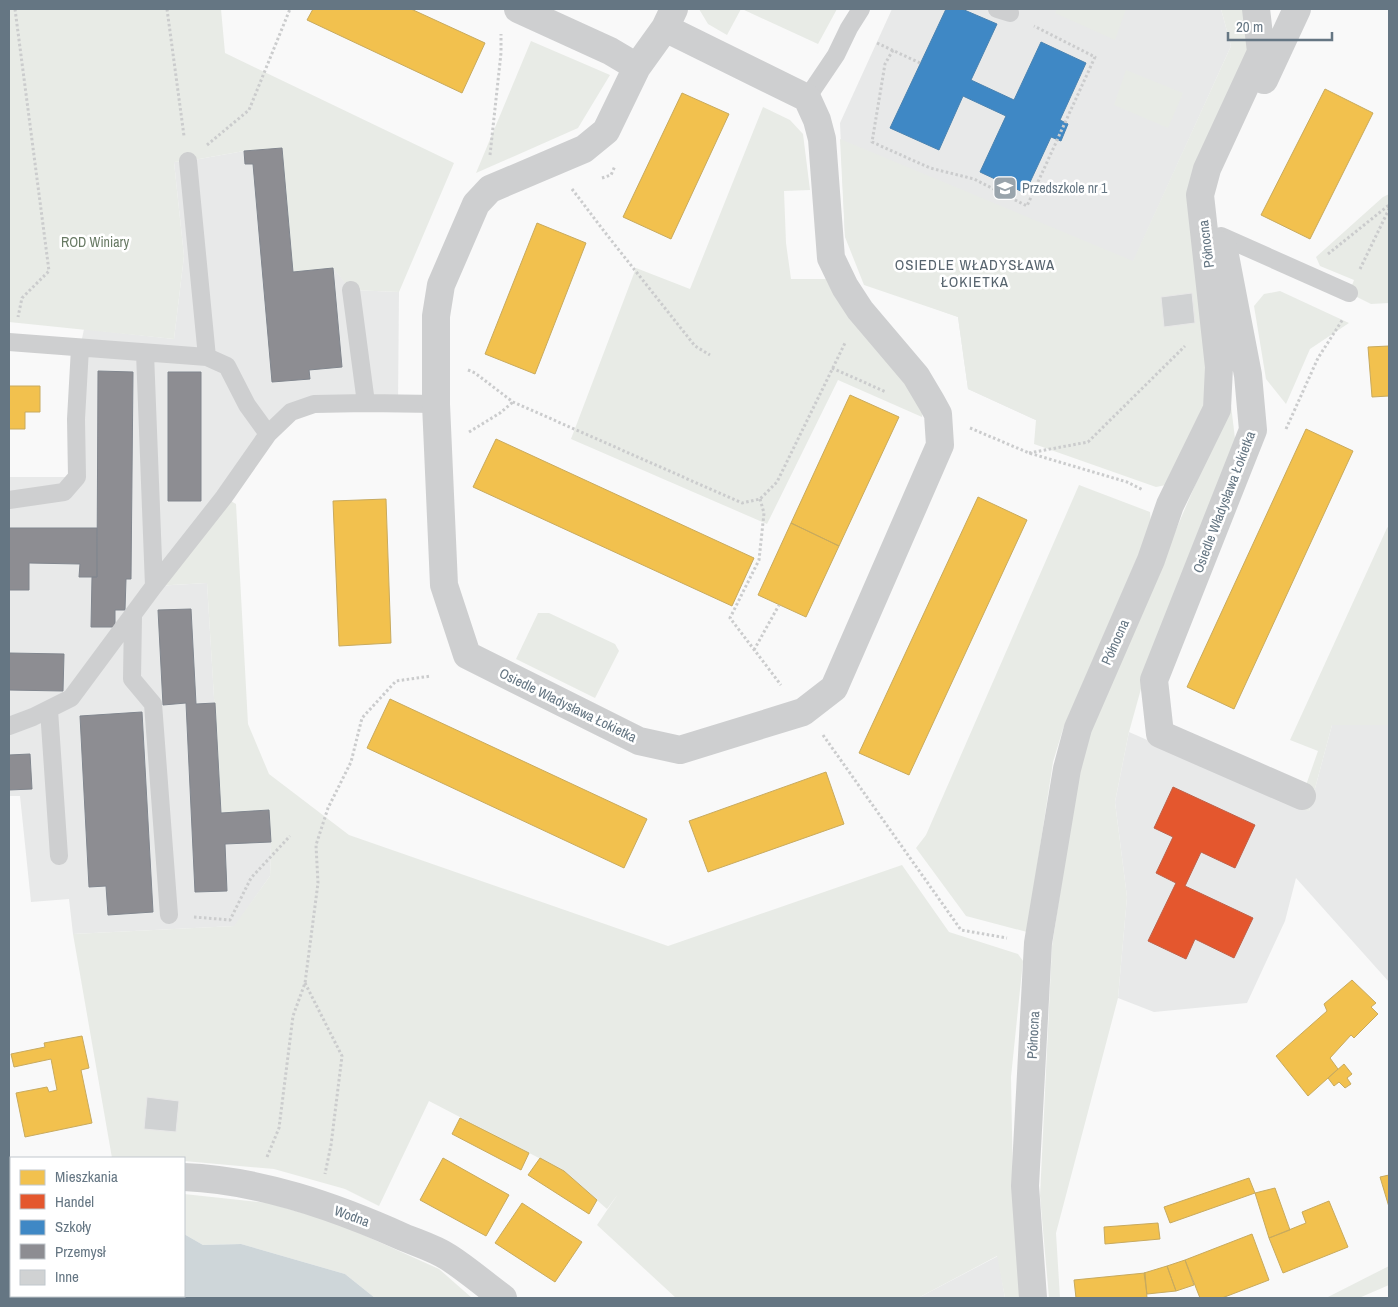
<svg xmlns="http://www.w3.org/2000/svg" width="1398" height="1307" viewBox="0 0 1398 1307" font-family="'Archivo Narrow',sans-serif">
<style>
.built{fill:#e8e9e9}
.green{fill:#e8ebe6}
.water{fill:#ced6d9}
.homes{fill:#f2c14e;stroke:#c8aa5e}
.shops{fill:#e4572e;stroke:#be6048}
.schools{fill:#3f88c5;stroke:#4a83b1}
.industry{fill:#8d8d92;stroke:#81868e}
.building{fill:#d0d2d3;stroke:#e8e8e8}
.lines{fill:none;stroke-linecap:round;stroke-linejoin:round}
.path{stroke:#cbcccd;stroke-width:3;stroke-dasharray:2.5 2.5;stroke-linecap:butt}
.lane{stroke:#cecfd0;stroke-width:18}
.street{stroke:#cecfd0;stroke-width:28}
.labels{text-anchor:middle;stroke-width:5;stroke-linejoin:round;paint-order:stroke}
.poi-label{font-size:14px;fill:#657683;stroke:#fff;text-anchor:start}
.park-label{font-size:14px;fill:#687a64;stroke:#fff}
.street-label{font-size:14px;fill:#657683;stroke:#fff}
.neighbourhood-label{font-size:15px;letter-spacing:1px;fill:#57646e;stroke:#fff}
</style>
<rect width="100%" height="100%" fill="#f9f9f9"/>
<path class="built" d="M892 9H1221L1231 46 1124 282 1066 434 968 389 958 317 908 299 845 237 840 123Z
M282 148 293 272 333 268 352 290 399 292 398 403 291 412 155 586 207 583 221 812 269 810 271 842 270 876 235 926 73 934 69 899 31 902 20 796H9V477H77L80 348 84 329 174 339 184 256 174 162 188 161 244 151Z
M1332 725H1389V982L1296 878 1285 921 1247 1003 1154 1012 1118 998 1127 897 1115 802 1129 732 1309 811Z
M998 1256 1005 1298H918Z"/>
<path class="green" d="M9 9H221L225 53 454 163 399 292 351 290 333 268 293 272 282 148 244 151 188 161 174 162 184 256 174 339 9 322Z
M699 9H741L727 35 708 24Z
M742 9H837L818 44Z
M1057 9H1126L1115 40 1055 13Z
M1221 9H1245L1250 57 1201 167 1212 393 1171 484 1156 487 1034 444 1036 420 968 389 958 317 864 285 845 237 840 139 1133 261 1231 46Z
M531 41 610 75 578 128 476 173Z
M1126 70 1183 93 1168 128 1114 105Z
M763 107 790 120 803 134 810 190 784 191 786 243 791 279H829L923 408 922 417 838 380 767 524 571 439 636 268 690 289Z
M1389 194V303L1371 304 1349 293 1354 280 1320 266 1316 257 1383 197Z
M1280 291 1349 323 1310 349 1286 404 1266 379 1254 306 1264 294Z
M1230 397 1236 447 1144 678 1129 732 1115 802 1127 897 1118 998 1056 1233 1060 1298H1049L1040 1196 1052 946 1069 833 1076 772 1088 735 1226 413Z
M1079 485 1150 512 1151 526 1063 729 1053 762 1027 932 966 916 916 848 926 835Z
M224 497 236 504 248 724 269 774 349 835 668 946 902 865 949 932 1018 954 1023 961 1011 1077 1013 1190 1022 1298H1005L997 1256 918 1298H676L597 1225 618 1194 607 1209 564 1171 429 1101 379 1206 345 1189 274 1169 184 1161V1158H112L73 934 234 926 270 876 271 842 269 810 221 813 207 583 154 586Z
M1389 526V725H1332L1309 811 1298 808 1318 751 1290 740 1387 528Z
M538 613H549L615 644 619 651 595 698 516 659Z
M184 1194 268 1203 337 1223 439 1269 472 1298H375L345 1274 241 1244 203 1245 184 1234Z
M1389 1266V1285L1359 1298H1326Z"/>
<path class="water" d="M184 1234 203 1245 241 1244 345 1274 375 1298H9V1264L11 1263V1296H184Z"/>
<path class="homes" d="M313 9H411L485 43 462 93 307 20Z
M1325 89 1373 113 1310 239 1261 215Z
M682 93 729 114 671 239 623 217Z
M537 223 586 243 535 374 485 354Z
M1389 346V396L1372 397 1368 347Z
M9 386H40V412H25V429H9Z
M850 395 899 417 839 546 791 523Z
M1306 429 1353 451 1234 709 1187 687Z
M496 439 754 558 732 606 473 487Z
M978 497 1027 520 909 775 859 753Z
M386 499 391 643 339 646 333 501Z
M791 523 839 546 806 617 758 595Z
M390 699 647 819 624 868 367 748Z
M826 772 844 824 708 872 689 821Z
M1352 980 1376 1003 1371 1007 1378 1014 1354 1038 1351 1035 1330 1058 1338 1069 1308 1096 1276 1056 1327 1011 1324 1004Z
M82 1036 89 1068 81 1070 92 1123 25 1137 16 1093 47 1087 49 1092 57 1090 51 1059 14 1067 11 1054 45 1047 44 1043Z
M1344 1064 1352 1074 1347 1078 1351 1084 1345 1088 1339 1082 1334 1086 1328 1078Z
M460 1118 529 1153 521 1170 452 1134Z
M443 1158 509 1195 486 1236 420 1200Z
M540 1158 564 1171 597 1200 589 1214 528 1175Z
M1389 1175V1207L1380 1177Z
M1249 1178 1255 1193 1170 1223 1164 1207Z
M1275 1188 1290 1230 1269 1238 1255 1193Z
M1329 1201 1348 1247 1283 1273 1269 1238 1306 1223 1302 1212Z
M522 1203 582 1242 555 1282 495 1243Z
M1158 1223 1160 1239 1105 1244 1104 1227Z
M1252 1234 1269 1280 1222 1298H1200L1185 1260Z
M1185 1260 1194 1285 1176 1291 1167 1266Z
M1167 1266 1176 1291 1147 1294 1144 1273Z
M1145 1273 1147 1298H1076L1074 1280Z"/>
<path class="shops" d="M1173 787 1255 825 1235 868 1201 852 1185 886 1253 918 1234 958 1195 939 1186 959 1148 941 1176 883 1156 873 1173 837 1154 828Z"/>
<path class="schools" d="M946 9H962L997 24 971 80 1014 100 1041 42 1086 63 1060 120 1068 124 1061 141 1051 137 1025 193 980 172 1006 116 963 96 939 150 890 128Z"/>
<path class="industry" d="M282 148 293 272 333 268 342 367 309 370 310 379 272 382 253 164H245L244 151Z
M98 371 133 372 131 579H126L125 610H115V627H91L92 577H97Z
M168 372H201V501H168Z
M9 528H97V577H79L80 564 29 563V590H9Z
M191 609 196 704 215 703 221 813 269 810 271 842 225 844 227 891 195 892 186 703 163 705 158 610Z
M9 653 64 654 63 691 9 690Z
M142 712 153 912 108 915 106 886 89 887 80 716Z
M30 754 32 789 9 790V755Z"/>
<path class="building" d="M1192 293 1195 323 1164 327 1161 297Z
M147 1097 179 1101 176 1132 144 1129Z"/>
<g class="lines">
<path class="path" d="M15 9 49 271 22 298 18 317
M167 9 184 136
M877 43 920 63
M893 50 885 64 872 142 930 168 974 179 1027 206 1095 57 1034 26
M207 145 249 110 290 9
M490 155 501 53V34
M602 178 611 175 615 166
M572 189 607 235 695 346 710 355
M1328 254 1389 205
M1360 269 1389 209
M832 368 886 392
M468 370 475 373 513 402 742 503 760 499 777 482 845 343
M970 428 1029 453 1127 482 1143 490
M1286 429 1318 358 1343 319
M469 432 500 413 513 402
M1029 453 1088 442 1185 346
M760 499 764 513 759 560 730 618 781 685
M754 650 779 605
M823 735 961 930 1007 938
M194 917 230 920 251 878 290 836
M305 983 342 1056 331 1145 325 1174
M267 1157 279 1128 293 1016 305 983 318 883 316 845 328 808 351 762 362 718 396 681 431 676"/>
<path class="lane" d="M997 9 1010 13
M807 98 836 55 849 28 861 9
M188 161 207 357
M1221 236 1349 293
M351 290 366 403
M9 342 207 357 227 366 247 405 268 434
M145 353 154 586
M9 500 64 492 77 477 76 419 80 348
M133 616 132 679 153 704 169 915
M49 710 59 856
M9 726 33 717 71 698 154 586 224 497 268 434 291 412 314 404 366 403 436 404"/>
<path class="street" d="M518 9 610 51 637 67
M665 28 807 98 817 120 822 139 831 258 845 287 860 310 916 376 932 403 938 414 940 445 834 688 803 712 680 750 639 741 467 655 444 585 436 404V316L441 285 476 204 490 189 584 149 606 131 637 67 665 28 674 9
M1264 80 1297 9
M1223 245 1248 375 1253 430 1154 680 1160 734 1302 796
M184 1177C259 1180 334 1206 403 1237 417 1243 434 1248 448 1257 467 1269 485 1285 503 1298
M9 1185 11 1184
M1033 1298 1025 1186 1038 943 1067 769 1078 728 1151 560 1170 505 1217 409 1219 367 1200 195 1207 169 1261 52 1256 9"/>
</g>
<defs>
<g id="school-square" transform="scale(1.25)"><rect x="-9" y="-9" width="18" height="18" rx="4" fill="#99a4ac" stroke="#fff"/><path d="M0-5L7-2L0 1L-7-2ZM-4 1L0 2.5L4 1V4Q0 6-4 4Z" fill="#fff"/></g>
</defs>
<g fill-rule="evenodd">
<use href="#school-square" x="1005" y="188"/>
</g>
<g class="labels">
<g class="poi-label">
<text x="1022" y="193">Przedszkole nr 1</text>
</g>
<g class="park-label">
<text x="95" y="247">ROD Winiary</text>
</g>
<g class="street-label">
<text transform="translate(1206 244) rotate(-97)" y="5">Północna</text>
<text transform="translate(1224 502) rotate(-69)" y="5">Osiedle Władysława Łokietka</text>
<text transform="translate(1115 642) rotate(-66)" y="5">Północna</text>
<text transform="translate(568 705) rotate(26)" y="5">Osiedle Władysława Łokietka</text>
<text transform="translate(1033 1035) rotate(-87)" y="5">Północna</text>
<text transform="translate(352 1216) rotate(20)" y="5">Wodna</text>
</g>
<g class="neighbourhood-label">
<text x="975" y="270">OSIEDLE WŁADYSŁAWA<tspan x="975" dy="17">ŁOKIETKA</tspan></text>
</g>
</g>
<rect width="1398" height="1307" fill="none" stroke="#657683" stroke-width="20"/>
<rect x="10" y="1157" width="175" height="140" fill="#ffffff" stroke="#c1c8cd"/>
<rect x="20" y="1170" width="25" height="15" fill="#f2c14e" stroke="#c1c8cd"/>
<text x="55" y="1182" font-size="15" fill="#657683">Mieszkania</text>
<rect x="20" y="1194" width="25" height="15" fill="#e4572e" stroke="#c1c8cd"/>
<text x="55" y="1207" font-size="15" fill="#657683">Handel</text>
<rect x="20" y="1220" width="25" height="15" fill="#3f88c5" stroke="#c1c8cd"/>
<text x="55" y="1232" font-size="15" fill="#657683">Szkoły</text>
<rect x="20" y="1244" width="25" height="15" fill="#8d8d92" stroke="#c1c8cd"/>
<text x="55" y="1257" font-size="15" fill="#657683">Przemysł</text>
<rect x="20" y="1270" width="25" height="15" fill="#d0d2d3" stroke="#c1c8cd"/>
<text x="55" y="1282" font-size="15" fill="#657683">Inne</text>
<path d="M1228 32v8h104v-8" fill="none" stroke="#657683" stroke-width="2.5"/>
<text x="1236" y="32" font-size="15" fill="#657683" stroke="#ffffff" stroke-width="4" paint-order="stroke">20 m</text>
</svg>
